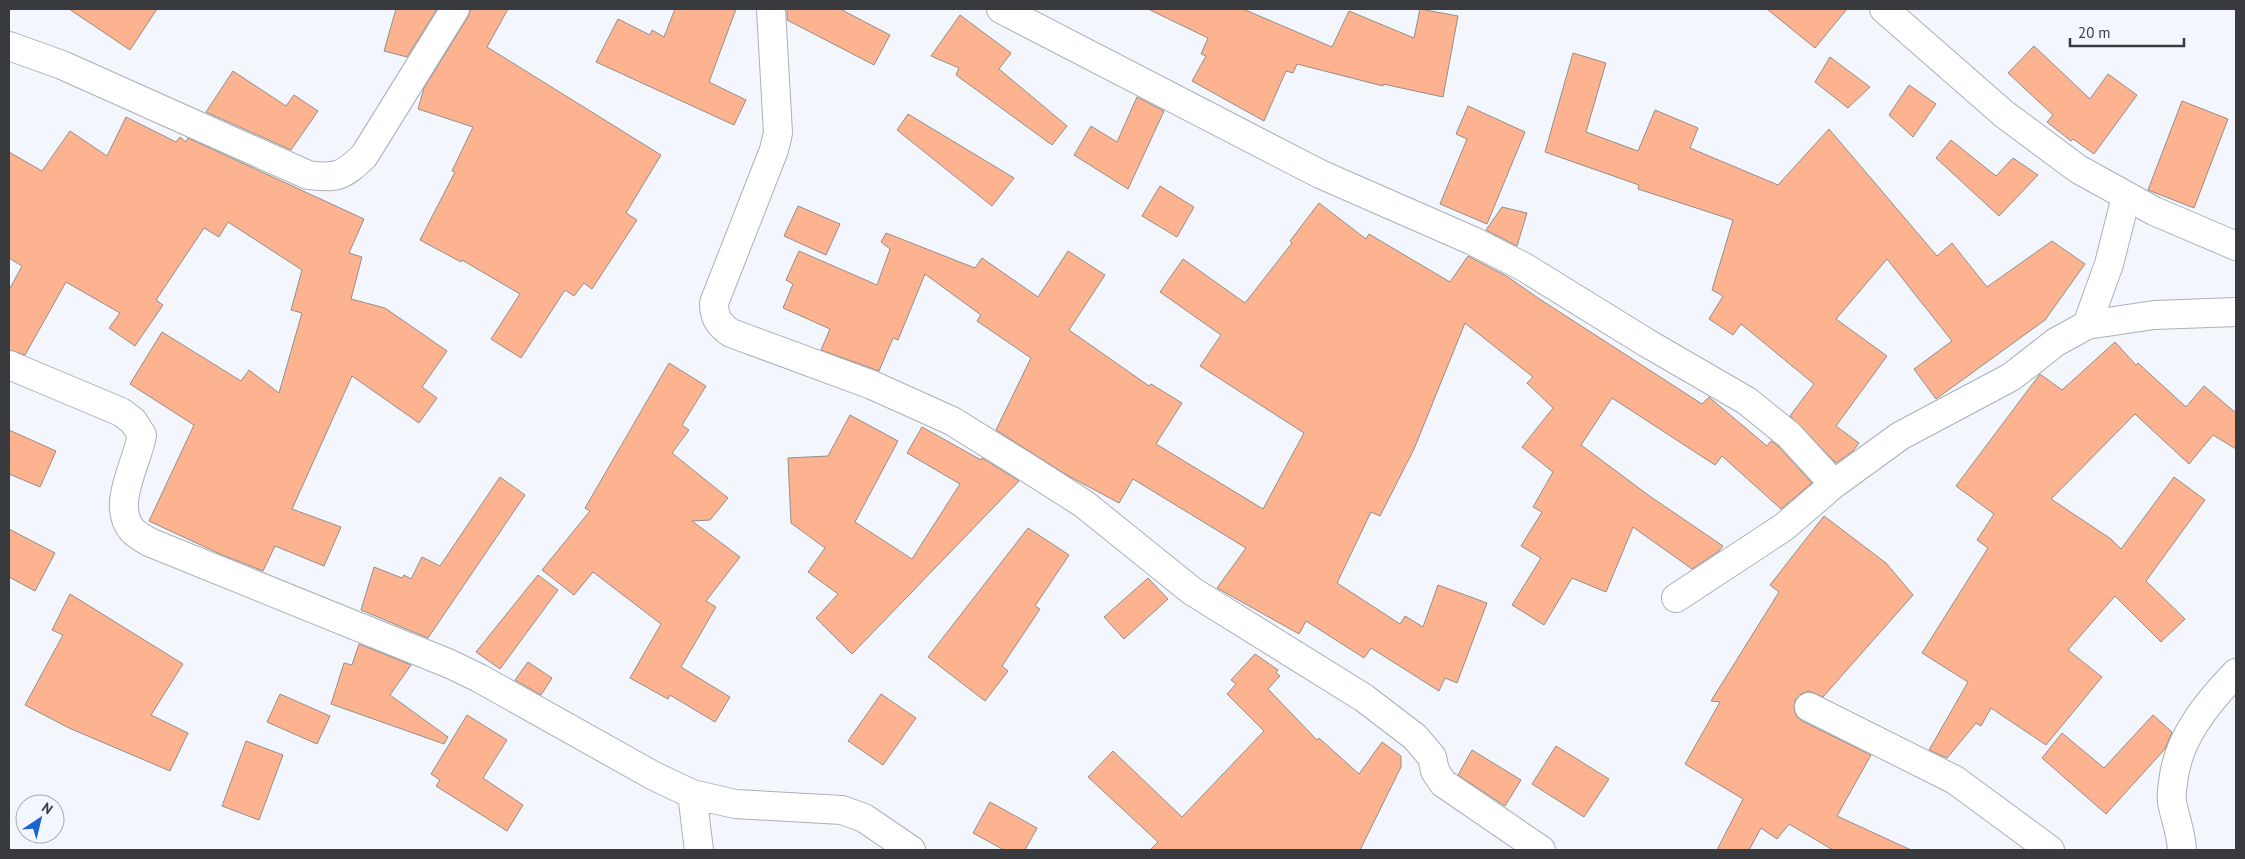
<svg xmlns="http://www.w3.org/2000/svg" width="2245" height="859" viewBox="0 0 2245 859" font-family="'PT Sans',sans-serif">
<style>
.building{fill:#fdb38f;stroke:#968d89}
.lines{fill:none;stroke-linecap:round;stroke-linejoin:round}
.street-casing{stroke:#abb0b7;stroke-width:30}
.street{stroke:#fff;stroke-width:28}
</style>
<rect width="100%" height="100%" fill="#f3f7fd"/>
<path class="building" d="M69 9H157L130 50Z
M396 9H437L407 57 384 51Z
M471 9H508L487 47 661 155 626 213 637 220 592 289 584 283 574 296 565 290 521 358 491 339 520 294 462 260 461 262 420 240 455 172 452 171 473 127 418 109 424 88 468 17Z
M675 9H736L709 82 746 100 734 125 596 62 618 19 650 35 652 30 664 37Z
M787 9H840L890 35 874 65 787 20Z
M1148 9H1243L1332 47 1349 11 1414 38 1420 9 1458 16 1443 97 1383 84V86L1297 64 1293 73 1286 71 1264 121 1192 81 1206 56 1201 54 1208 38Z
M1767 9H1847L1815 48Z
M960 15 1011 53 999 69 1067 126 1052 145 956 75 959 68 931 56Z
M2034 46 2090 99 2108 74 2137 95 2094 154 2073 139 2071 141 2047 122 2053 115 2008 73Z
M1573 53 1606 63 1586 132 1638 151 1655 110 1698 128 1690 148 1778 185 1829 129 1937 256 1952 243 1987 287 2052 241 2085 264 2045 320 1936 399 1914 369 1952 341 1887 259 1836 319 1887 356 1836 426 1859 443 1853 451 1836 463 1790 416 1814 384 1741 324 1733 335 1709 319 1723 296 1712 290 1733 220 1638 189 1639 185 1545 152Z
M1830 57 1870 87 1848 108 1815 82Z
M233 71 286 106 294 95 318 111 291 150 206 112Z
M1909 85 1936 104 1913 137 1889 115Z
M1137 97 1164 111 1128 189 1074 155 1091 126 1117 142Z
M2182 101 2228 119 2194 208 2148 190Z
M1468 106 1525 132 1487 224 1440 204 1467 139 1456 134Z
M908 114 1014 178 992 206 897 130Z
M126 117 176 142 180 137 186 142 188 138 364 219 349 253 362 257 351 299 385 308 447 351 422 387 437 398 419 423 352 376 292 509 341 527 324 566 275 546 263 571 220 554 149 521 194 425 130 384 162 332 241 381 249 370 279 393 302 313 291 310 302 270 228 222 219 237 204 228 156 300 163 305 135 346 109 328 120 313 66 282 25 355 9 350V290L22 266 9 258V152L42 171 70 131 107 156Z
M1951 140 1996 176 2013 158 2038 175 1999 216 1936 158Z
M1160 186 1194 207 1177 237 1142 216Z
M1319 203 1366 239 1369 234 1450 282 1468 256 1508 277 1538 298 1702 404 1709 397 1710 398 1767 446 1771 441 1778 446 1812 483 1781 509 1722 456 1715 465 1612 398 1581 445 1651 497 1723 546 1719 551 1692 569 1633 527 1606 592 1572 578 1544 625 1512 605 1541 558 1521 546 1542 512 1533 507 1553 472 1522 447 1553 408 1527 383 1533 377 1465 323 1414 449 1380 516 1371 512 1337 583 1400 624 1405 616 1423 627 1438 585 1487 603 1457 683 1445 678 1439 691 1371 648 1364 658 1306 621 1299 634 1217 588 1246 548 1133 479 1119 503 1065 474 996 430 1031 358 977 321 981 315 925 274 898 340 893 338 879 371 821 350 830 329 783 308 793 284 786 280 799 251 877 285 890 249 881 242 886 233 975 268 982 258 1038 297 1068 251 1105 275 1069 330 1149 386 1151 384 1182 403 1156 444 1263 509 1304 433 1200 366 1221 335 1160 292 1183 259 1245 303 1292 243 1290 241Z
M798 206 840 224 826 255 784 236Z
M1502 207 1527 213 1517 246 1486 230Z
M2115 342 2136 365 2138 363 2186 407 2204 386 2236 413V449L2213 435 2189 464 2135 414 2051 499 2111 539 2121 549 2174 477 2205 500 2146 581 2185 619 2161 642 2115 596 2068 650 2102 677 2046 745 1991 708 1981 726 1976 723 1947 758 1929 750 1968 682 1922 653 1988 548 1977 540 1994 514 1956 486 2040 374 2062 390Z
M669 363 706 386 682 425 689 430 672 453 728 498 710 520 692 521 740 557 706 601 716 607 681 667 730 697 715 722 670 695 668 699 630 678 661 624 593 572 574 595 542 570 590 511 585 508Z
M850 415 898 441 855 522 912 559 960 484 907 453 922 427 981 460 982 458 1019 481 852 654 816 618 838 594 808 572 825 548 791 523 788 458 828 456Z
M9 430 56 451 40 487 9 474Z
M500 477 525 495 428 638 361 610 374 567 402 578 404 575 411 579 422 557 440 566Z
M1824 516 1886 563 1913 595 1823 697 1809 691 1801 694 1795 700 1794 708 1796 716 1802 721 1871 755 1837 816 1911 850H1833L1789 824 1777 839 1761 828 1749 850H1717L1743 799 1685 764 1720 702 1711 701 1779 592 1770 585Z
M1028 528 1069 555 1035 606 1040 609 1002 666 1008 671 985 701 928 657Z
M9 529 55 553 35 591 9 577Z
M538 575 558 590 500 669 476 652Z
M1148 578 1168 599 1124 639 1104 617Z
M70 594 183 664 151 715 188 733 170 771 69 728 25 705 63 635 52 630Z
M359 644 411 665 390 695 448 737 444 744 331 704 344 663 352 665Z
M1255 654 1278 670 1276 673 1280 676 1268 689 1317 740 1319 738 1359 774 1382 742 1401 756V767L1360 850H1150L1158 842 1088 777 1113 751 1182 817 1264 731 1227 694 1236 684 1231 680Z
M528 662 552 678 541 695 515 680Z
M280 694 330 716 317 744 267 722Z
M881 694 916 718 883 765 848 741Z
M467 715 507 740 483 778 523 805 507 831 436 786 440 780 431 774Z
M2153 715 2172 732 2165 749 2106 814 2042 758 2062 733 2104 768Z
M246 741 283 755 259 820 222 806Z
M1556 746 1609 779 1584 817 1532 784Z
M1472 750 1521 780 1505 806 1458 775Z
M990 802 1037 828 1025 850H1004L973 833Z"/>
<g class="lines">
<g class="street-casing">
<path id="street" d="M771 9 778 133 774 150 714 303C714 318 719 325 731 333L872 385 952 421 1026 467 1084 504 1192 591 1364 698 1415 737 1432 757 1435 771 1443 783 1541 850
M1001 9 1320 174 1473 241 1524 267 1647 343 1747 401 1789 435 1834 484
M1884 9 2004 114 2078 169 2154 211 2236 246
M9 46 62 65 308 175C337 179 343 176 364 156L455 9
M2087 325 2109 264 2126 197
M9 365 121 412 133 421 142 435C137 464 110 507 133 531 137 535 144 539 149 542L450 664 479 678 654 776 692 794 735 804 842 810 864 818 911 850
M1676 598 1784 527 1834 484 1900 436 2011 377 2056 342 2087 325 2154 315 2236 312
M1809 707 1955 780 2050 850
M692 794 699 850
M2182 850C2181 831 2175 819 2172 802 2171 796 2172 789 2173 783 2177 739 2207 703 2236 673"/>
</g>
<use href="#street" class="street"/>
</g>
<rect width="2245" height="859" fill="none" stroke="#383a3d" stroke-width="20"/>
<g transform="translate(40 819) rotate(35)"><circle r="24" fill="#f3f7fd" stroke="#a8abb0"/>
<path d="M0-4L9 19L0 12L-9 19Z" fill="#1c64cf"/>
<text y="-8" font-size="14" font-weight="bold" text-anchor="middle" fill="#383a3d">N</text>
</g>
<path d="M2070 38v8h114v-8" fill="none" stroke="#383a3d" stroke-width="2.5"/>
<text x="2078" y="38" font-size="15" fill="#383a3d" stroke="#f3f7fd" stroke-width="4" paint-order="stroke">20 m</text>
</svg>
